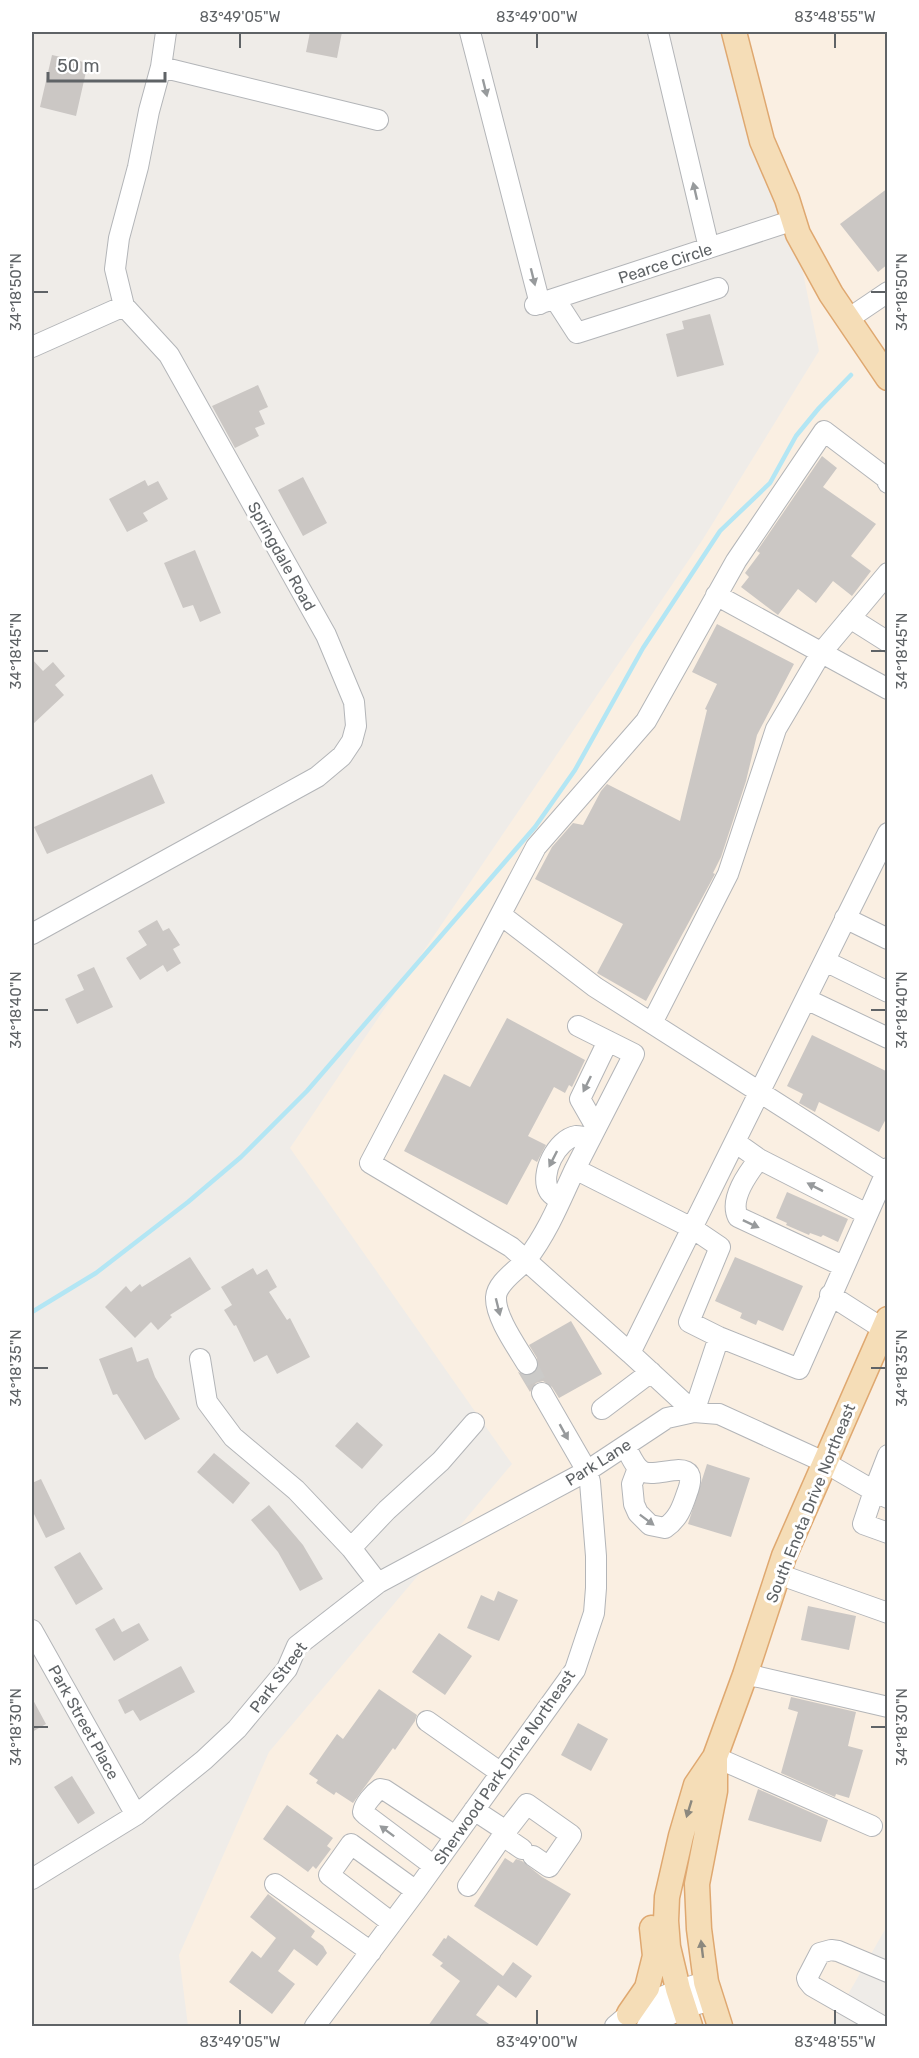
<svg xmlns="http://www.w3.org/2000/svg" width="919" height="2058" viewBox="0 0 919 2058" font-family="Rubik,sans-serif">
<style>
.commercial{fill:#faefe2}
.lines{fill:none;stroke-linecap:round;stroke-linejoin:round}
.stream{stroke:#b3e6f4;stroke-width:4.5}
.building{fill:#cbc7c4}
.minor-tunnel{stroke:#cbcac8;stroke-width:20;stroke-dasharray:20 10;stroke-linecap:butt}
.minor-casing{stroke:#b3b5b8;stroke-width:22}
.major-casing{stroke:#dfa870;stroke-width:27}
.minor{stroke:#fff;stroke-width:20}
.major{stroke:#f5ddb7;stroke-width:24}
.oneway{fill:#979a9c}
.oneway2{fill:#8c887e}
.ticks{fill:none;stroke:#5f6366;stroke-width:2}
.labels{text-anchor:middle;stroke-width:6;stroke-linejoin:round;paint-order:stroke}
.street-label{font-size:16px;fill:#5f6366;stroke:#fff}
.neatline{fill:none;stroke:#5f6366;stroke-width:2}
.ticks-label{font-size:15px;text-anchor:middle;fill:#5f6366}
</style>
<rect width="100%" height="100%" fill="#efece8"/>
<path class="commercial" d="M744 32H887V1926L830 2026H188L179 1955 269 1752 512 1464 290 1148 703 539 819 351 793 224Z"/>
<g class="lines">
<path class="stream" d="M32 1312 96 1273 188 1202 241 1157 307 1091 535 827 575 770 643 648 720 531 770 483 796 436 819 408 851 375"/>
</g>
<path class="building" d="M310 32H342L337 58 306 52Z
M52 55 88 63 76 116 40 107Z
M888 188V264L878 272 840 224Z
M710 314 724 365 677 377 666 334 684 329 682 321Z
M258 385 268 407 259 411 265 424 255 428 259 436 235 448 212 406Z
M822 456 837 468 823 487 876 524 851 556 871 571 852 596 833 581 816 603 798 589 778 615 741 587 749 577 745 573 760 553 757 551Z
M303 477 327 523 303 536 278 490Z
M145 480 148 486 158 481 168 499 143 513 148 521 127 532 109 499Z
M195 550 221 613 200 622 193 605 183 608 164 563Z
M717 624 794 664 757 735 746 781 721 857 713 873 715 874 646 1001 597 973 623 924 535 879 552 847 573 823 583 825 601 791 607 784 680 821 707 710 705 709 717 684 692 672Z
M32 659 43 671 53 662 65 676 55 685 64 695 32 725Z
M152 774 165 803 47 854 34 827Z
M157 920 163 931 169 928 180 945 173 949 181 963 167 972 163 965 140 980 126 958 147 945 138 931Z
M94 967 113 1007 77 1024 65 999 84 990 77 975Z
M507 1018 585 1060 572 1087 569 1085 565 1093 554 1087 528 1136 546 1145 537 1162 532 1159 507 1205 404 1151 444 1074 470 1087Z
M812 1035 888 1072V1115L879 1132 819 1102 815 1112 799 1103 803 1094 787 1086Z
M787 1192 848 1219 838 1242 823 1235 821 1237 810 1233 809 1235 786 1225 787 1223 776 1218Z
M190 1257 211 1289 170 1315 172 1317 158 1330 151 1322 135 1338 105 1307 126 1286 131 1292 140 1284 142 1287Z
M735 1257 803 1286 783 1331 758 1320 756 1325 740 1318 742 1313 715 1301Z
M253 1268 257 1275 267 1269 277 1287 269 1292 287 1320 290 1318 310 1357 277 1374 267 1355 254 1362 236 1325 234 1326 224 1310 232 1305 221 1287Z
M571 1321 602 1374 559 1398 552 1387 543 1381 536 1383 530 1392 518 1372 528 1376 534 1374 538 1369 537 1358 529 1345Z
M132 1347 137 1362 148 1358 155 1377 180 1419 145 1440 117 1394 113 1395 99 1359Z
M357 1422 383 1445 362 1469 335 1446Z
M214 1453 250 1483 233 1504 197 1472Z
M707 1464 750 1478 731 1537 688 1524Z
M41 1479 65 1529 46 1538 32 1510V1483Z
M269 1505 303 1545 323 1579 300 1591 278 1552 251 1520Z
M80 1552 103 1589 76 1605 54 1567Z
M498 1591 518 1600 499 1641 467 1628 481 1595 494 1601Z
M808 1606 856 1616 849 1650 801 1640Z
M114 1618 122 1632 139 1623 149 1640 114 1661 95 1629Z
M439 1633 472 1656 445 1695 412 1672Z
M181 1666 195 1692 140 1721 133 1710 125 1714 118 1700Z
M379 1689 417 1715 415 1721 395 1750 393 1748 353 1803 336 1792 334 1795 316 1783 318 1780 309 1774 337 1734 343 1739Z
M791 1697 856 1712 848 1746 863 1750 849 1798 836 1794 835 1797 781 1773 798 1712 788 1709Z
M32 1698 46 1724 32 1732Z
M578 1723 608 1739 591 1771 561 1755Z
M72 1776 95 1813 78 1824 54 1787Z
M758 1789 828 1820 821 1842 748 1820Z
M287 1805 333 1838 327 1846 331 1849 316 1869 313 1866 308 1872 263 1839Z
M505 1858 513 1863 516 1859 522 1861 542 1877 571 1894 537 1946 474 1906Z
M268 1894 315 1931 311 1937 323 1946 327 1953 317 1966 294 1949 278 1971 295 1984 272 2014 229 1982 252 1951 261 1958 276 1938 250 1917Z
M448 1935 503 1976 513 1962 532 1976 516 1998 498 1985 476 2015 492 2026H428L460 1981 440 1966 443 1963 432 1955 444 1938 446 1939Z"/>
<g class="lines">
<path class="minor-tunnel" d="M527 1364 542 1393"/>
<g class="minor-casing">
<path id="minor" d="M470 32 540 304
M658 32 709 248
M161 67 378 120
M555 299 577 333 718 288
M535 305 794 220
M848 319 888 292
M32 347 124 306
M716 595 888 689
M850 618 888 642
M501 915 595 987 888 1174
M845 918 888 939
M32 934 317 777 342 756 352 741 356 726 354 702 326 635 169 355 124 306 115 269 119 238 138 167 149 111 161 67 166 32
M825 961 888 992
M806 999 888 1038
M652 1023 728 874 776 729 821 653 888 573
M578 1026 634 1054 575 1169 692 1228 720 1247 689 1322 719 1337 799 1369 888 1168
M596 1127 580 1099 608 1041
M735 1142 759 1159 867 1214
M759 1159C748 1173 729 1199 738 1217L843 1266
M560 1200C557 1198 551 1195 549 1191 539 1174 557 1139 576 1136 580 1136 586 1138 591 1138
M830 1295 888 1332
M719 1337 694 1412 630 1353 888 833
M630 1353 511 1247 370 1163 536 847 646 721 736 561 824 431 886 478 888 483
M200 1359 207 1402 233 1437 296 1490 351 1548
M527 1364C517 1347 495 1317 496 1297 497 1282 518 1270 527 1259 548 1232 561 1199 575 1169
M602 1409 651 1372
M625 1446C630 1454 635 1469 644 1472 660 1478 702 1454 687 1493 682 1508 678 1519 665 1528L650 1525 638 1513 634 1504 632 1484 638 1468
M888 1498 874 1491 863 1524 888 1533
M778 1574 888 1613
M378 1583 587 1471 667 1418 694 1412 719 1414 824 1462 874 1491 888 1455
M32 1630 136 1815
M745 1675 759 1677 888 1707
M427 1721 501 1773
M715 1757 872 1826
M506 1831 527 1804 571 1835 549 1867 533 1856
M503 1836 522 1849
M434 1866 366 1815 363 1812C364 1804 374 1793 380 1789L385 1790 455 1836
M32 1879 136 1815 204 1760 237 1729 287 1669 297 1646 378 1583 351 1548 387 1510 441 1461 474 1423
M275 1884 371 1952
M468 1886 506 1831 474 1810
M392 1923 329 1875 351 1844 416 1891
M315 2026 416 1891 575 1670 594 1613 596 1588V1556L590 1482 587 1471 542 1393
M615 2026C640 2003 673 1991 706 1982
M647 2026C668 2014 688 2006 711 2000
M882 2026 812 1986 808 1981 807 1978 820 1953 831 1950 838 1951 888 1972"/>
</g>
<g class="major-casing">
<path id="major" d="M734 32 762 141 787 199 798 234 831 294 888 378
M715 1757V1791L697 1884 699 1929 706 1982 720 2026
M629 2014 647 1988 655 1956 652 1928
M690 2026 678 1989 668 1947 666 1921 667 1897 681 1836 696 1785 715 1757 745 1675 784 1556 888 1319"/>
</g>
<use href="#minor" class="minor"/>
<use href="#major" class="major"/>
</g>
<defs><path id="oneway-solid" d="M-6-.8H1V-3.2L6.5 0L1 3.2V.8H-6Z" transform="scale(1.5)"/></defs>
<g class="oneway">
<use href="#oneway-solid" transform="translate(485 88) rotate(76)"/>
<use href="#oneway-solid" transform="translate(695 191) rotate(-103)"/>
<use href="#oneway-solid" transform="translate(533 277) rotate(76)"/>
<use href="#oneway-solid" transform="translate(587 1084) rotate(116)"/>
<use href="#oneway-solid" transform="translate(553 1159) rotate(117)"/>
<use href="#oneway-solid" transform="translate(815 1187) rotate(-153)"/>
<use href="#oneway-solid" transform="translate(751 1224) rotate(25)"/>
<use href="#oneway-solid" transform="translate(498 1307) rotate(76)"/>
<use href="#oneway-solid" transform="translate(564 1432) rotate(61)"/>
<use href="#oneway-solid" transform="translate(647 1520) rotate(37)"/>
<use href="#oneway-solid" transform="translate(387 1831) rotate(-143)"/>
</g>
<g class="oneway2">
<use href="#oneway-solid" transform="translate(689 1809) rotate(107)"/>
<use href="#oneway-solid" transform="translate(702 1949) rotate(-97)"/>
</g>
<path class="ticks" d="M240 33V48M537 33V48M835 33V48M33 292H48M871 292H886M33 651H48M871 651H886M33 1010H48M871 1010H886M33 1368H48M871 1368H886M33 1727H48M871 1727H886M240 2010V2025M537 2010V2025M835 2010V2025"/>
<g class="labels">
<g class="street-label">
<text transform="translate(665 263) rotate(-18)" y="6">Pearce Circle</text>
<text transform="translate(282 556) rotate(61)" y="6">Springdale Road</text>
<text transform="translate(598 1462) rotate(-32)" y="6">Park Lane</text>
<text transform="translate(810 1503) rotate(-68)" y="6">South Enota Drive Northeast</text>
<text transform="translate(278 1677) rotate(-53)" y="6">Park Street</text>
<text transform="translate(84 1722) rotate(61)" y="6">Park Street Place</text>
<text transform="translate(504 1767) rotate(-55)" y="6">Sherwood Park Drive Northeast</text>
</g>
</g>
<rect width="919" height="2058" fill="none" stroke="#ffffff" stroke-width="66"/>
<path d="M48 72v9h117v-9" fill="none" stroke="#5f6366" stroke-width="3"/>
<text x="57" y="72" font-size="18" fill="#5f6366" stroke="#ffffff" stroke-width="4.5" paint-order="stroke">50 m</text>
<rect x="33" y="33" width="853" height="1992" class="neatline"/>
<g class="ticks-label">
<text x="240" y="22">83°49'05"W</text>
<text x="537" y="22">83°49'00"W</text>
<text x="835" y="22">83°48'55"W</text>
<text transform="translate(16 292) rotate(-90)" y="5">34°18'50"N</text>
<text transform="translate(902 292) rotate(-90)" y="5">34°18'50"N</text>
<text transform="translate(16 651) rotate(-90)" y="5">34°18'45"N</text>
<text transform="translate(902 651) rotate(-90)" y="5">34°18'45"N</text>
<text transform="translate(16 1010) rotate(-90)" y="5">34°18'40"N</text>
<text transform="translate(902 1010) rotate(-90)" y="5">34°18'40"N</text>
<text transform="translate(16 1368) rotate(-90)" y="5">34°18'35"N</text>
<text transform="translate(902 1368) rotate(-90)" y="5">34°18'35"N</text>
<text transform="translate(16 1727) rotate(-90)" y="5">34°18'30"N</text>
<text transform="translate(902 1727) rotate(-90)" y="5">34°18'30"N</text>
<text x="240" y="2047">83°49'05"W</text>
<text x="537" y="2047">83°49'00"W</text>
<text x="835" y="2047">83°48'55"W</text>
</g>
</svg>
